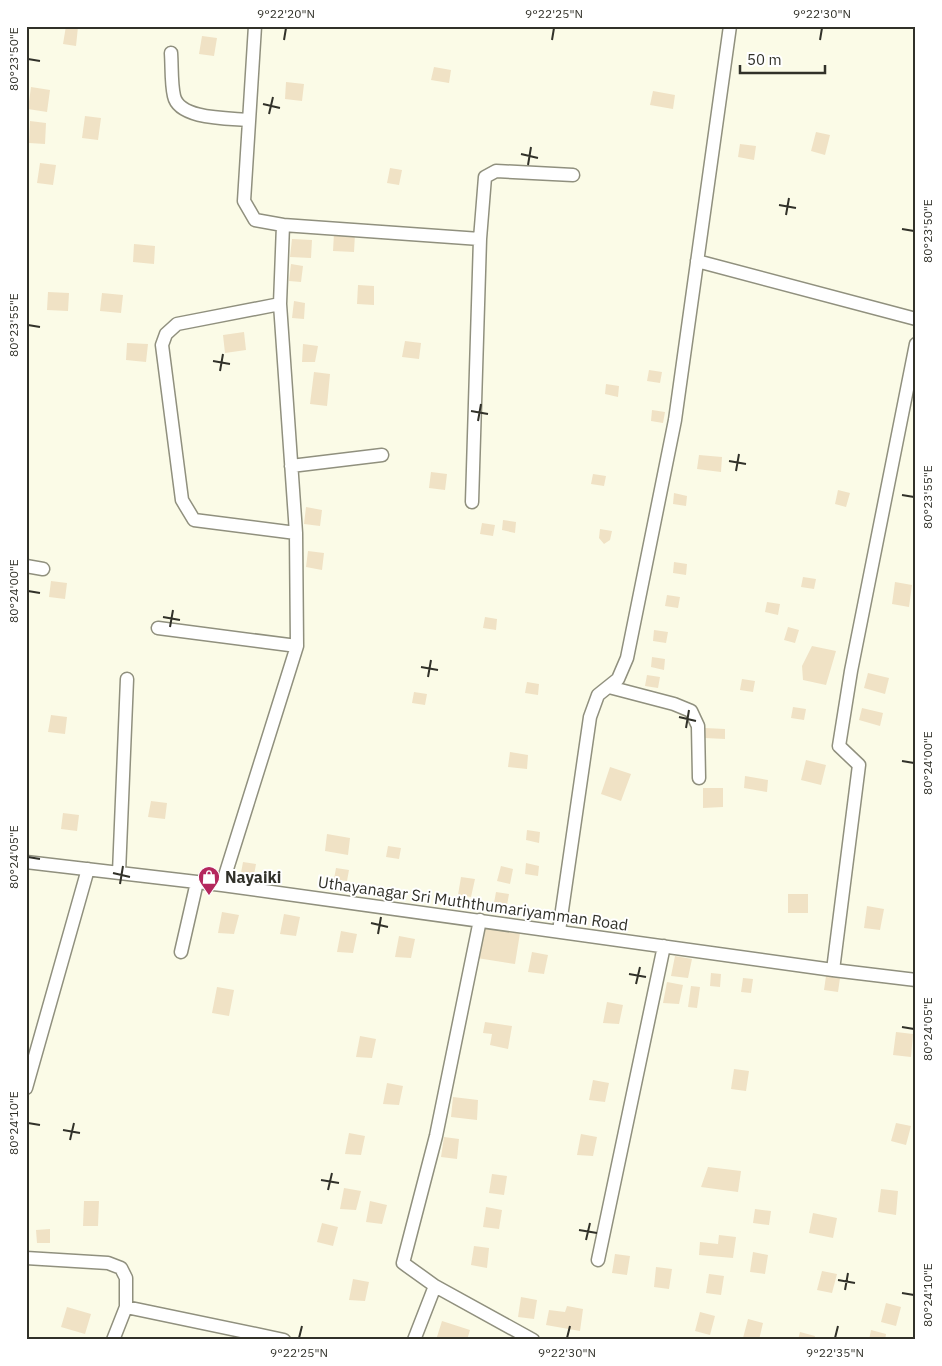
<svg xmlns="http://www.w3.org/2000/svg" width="942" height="1366" viewBox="0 0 942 1366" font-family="'IBM Plex Sans',sans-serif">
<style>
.building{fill:#f0e2c5}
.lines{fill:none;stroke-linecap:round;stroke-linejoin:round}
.minor-casing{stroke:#90907e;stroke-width:15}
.minor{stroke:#fff;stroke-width:12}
.ticks{fill:none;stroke:#313129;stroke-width:2}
.labels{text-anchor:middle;stroke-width:4;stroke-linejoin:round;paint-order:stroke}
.poi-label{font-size:16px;font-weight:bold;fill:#313129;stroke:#fff;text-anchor:start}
.street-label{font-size:16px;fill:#313129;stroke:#fff}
.neatline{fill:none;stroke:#313129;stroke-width:2}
.ticks-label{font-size:12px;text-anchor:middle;fill:#313129}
</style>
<rect width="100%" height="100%" fill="#fbfbe7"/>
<path class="building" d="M66 26 78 27 76 46 63 44Z
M202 36 217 38 214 56 199 54Z
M434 67 451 70 449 83 431 80Z
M286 82 304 84 302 101 285 99Z
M31 87 50 90 47 112 28 109Z
M653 91 675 95 673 109 650 105Z
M85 116 101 118 98 140 82 138Z
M30 121 46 123 45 144 29 143Z
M816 132 830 135 825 155 811 151Z
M740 144 756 146 754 160 738 157Z
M40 163 56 165 53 185 37 183Z
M390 168 402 170 399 185 387 183Z
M334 233 355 234 354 252 333 251Z
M292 239 312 240 311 258 290 257Z
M134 244 155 246 154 264 133 262Z
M291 264 303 266 301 282 289 281Z
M358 285 374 286V305L357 304Z
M48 292 69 293 68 311 47 310Z
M102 293 123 295 121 313 100 311Z
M294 301 305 303 304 319 292 318Z
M244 332 246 350 225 353 223 335Z
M405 341 421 343 419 359 402 357Z
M127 343 148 344 146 362 126 360Z
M303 344 318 346 315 362H302Z
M649 370 662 372 660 383 647 381Z
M314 372 330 374 327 406 310 404Z
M606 384 619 386 618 397 605 394Z
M652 410 665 412 663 423 651 421Z
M699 455 722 457 721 472 697 469Z
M431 472 447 474 445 490 429 488Z
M593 474 606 476 604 486 591 484Z
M838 490 850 493 846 507 835 504Z
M674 493 687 496 686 506 673 504Z
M306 507 322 510 320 526 304 524Z
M503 520 516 522 515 533 502 530Z
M482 523 495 525 493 536 480 534Z
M600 529 612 531 610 540 604 544 599 538Z
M308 551 324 553 322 570 306 567Z
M674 562 687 564 686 575 673 573Z
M803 577 816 579 814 589 801 587Z
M51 581 67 583 65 599 49 597Z
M895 582 912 585 909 607 892 604Z
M667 595 680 597 678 608 665 606Z
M767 602 780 604 778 615 765 612Z
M485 617 497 619 496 630 483 628Z
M788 627 799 630 795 643 784 640Z
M654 630 668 632 666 643 653 641Z
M812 646 836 651 826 685 803 680 802 666Z
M652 657 665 659 664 670 651 667Z
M868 673 889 678 885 694 864 688Z
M647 675 660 677 658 688 645 686Z
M742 679 755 681 753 692 740 690Z
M527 682 539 684 538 695 525 693Z
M414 692 427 694 425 705 412 703Z
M793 707 806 709 804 720 791 718Z
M862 708 883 713 880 726 859 720Z
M51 715 67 717 65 734 48 732Z
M705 728 725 729V739L705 738Z
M510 752 528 755 527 769 508 767Z
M806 760 826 765 821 785 801 780Z
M610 767 631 774 621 801 601 794Z
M745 776 768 780 767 792 744 788Z
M703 788H723V807L703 808Z
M151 801 167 803 165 819 148 817Z
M63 813 79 815 77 831 61 829Z
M527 830 540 832 539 843 526 840Z
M327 834 350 838 348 855 325 851Z
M388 846 401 848 399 859 386 857Z
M243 862 256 864 254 875 241 873Z
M526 863 539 866 538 876 525 874Z
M501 866 513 869 510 884 497 881Z
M336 868 349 870 347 881 334 879Z
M461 877 475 879 471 897 458 895Z
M496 892 509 894 507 905 494 903Z
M788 894H808V913H788Z
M867 906 884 909 880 930 864 928Z
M222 912 239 915 234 934 218 933Z
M284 914 300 917 296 936 280 934Z
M483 927 520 933 515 964 477 958Z
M341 931 357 934 353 953 337 952Z
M399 936 415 939 411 958 395 957Z
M532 952 548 955 544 974 528 972Z
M675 956 692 959 688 978 671 976Z
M711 973 721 974 720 987 710 986Z
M826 976 840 978 838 992 824 990Z
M743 978 753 979 751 993 741 992Z
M667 982 683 985 679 1004 663 1003Z
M691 986 700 987 697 1008 688 1007Z
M217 987 234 990 229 1016 212 1013Z
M607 1002 623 1005 619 1024 603 1023Z
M485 1022 512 1026 508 1049 490 1045 492 1034 483 1033Z
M896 1032 913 1034 911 1057 893 1055Z
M360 1036 376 1039 372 1058 356 1057Z
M734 1069 749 1071 746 1091 731 1089Z
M593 1080 609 1083 605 1102 589 1100Z
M387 1083 403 1086 399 1105 383 1104Z
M453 1097 478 1100 477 1120 451 1117Z
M896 1123 911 1126 906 1145 891 1141Z
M349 1133 365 1136 361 1155 345 1154Z
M581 1134 597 1137 593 1156 577 1155Z
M444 1137 459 1139 457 1159 441 1157Z
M708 1167 741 1171 738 1192 701 1187Z
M492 1174 507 1176 504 1195 489 1193Z
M344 1188 361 1191 356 1210 340 1209Z
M881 1189 898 1191 896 1215 878 1212Z
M84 1201H99L98 1226H83Z
M370 1201 387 1205 382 1224 366 1222Z
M486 1207 502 1210 499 1229 483 1227Z
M755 1209 771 1211 769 1225 753 1223Z
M813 1213 837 1218 833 1238 809 1233Z
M322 1223 338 1227 333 1246 317 1242Z
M50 1229V1243H37L36 1230Z
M719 1235 736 1237 733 1258 699 1255 700 1242 718 1244Z
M474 1246 489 1248 487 1268 471 1265Z
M753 1252 768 1255 765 1274 750 1272Z
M615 1254 630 1256 627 1275 612 1273Z
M656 1267 672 1269 669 1289 654 1287Z
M822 1271 837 1274 832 1293 817 1290Z
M709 1274 724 1276 721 1295 706 1293Z
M353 1279 369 1282 365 1301 349 1300Z
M521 1297 537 1300 534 1319 518 1317Z
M886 1303 901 1307 896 1326 881 1322Z
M567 1306 583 1309 580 1331 546 1325 549 1310 565 1312Z
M67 1307 91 1314 85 1334 61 1327Z
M700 1312 715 1316 710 1335 695 1331Z
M748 1319 763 1323 759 1340 743 1338Z
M442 1321 470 1330 467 1340H436Z
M871 1330 886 1334 885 1340H869Z
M800 1332 815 1336 814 1340H798Z"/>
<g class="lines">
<g class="minor-casing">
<path id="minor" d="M171 53C172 67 171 83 174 96 179 120 230 118 249 120
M283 225 480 239 485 177 496 171 573 175
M697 261 916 319
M280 304 177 324 166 334 162 345 182 500 194 520 296 533
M291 466 382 455
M472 502 480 239
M26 566 43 569
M158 628 297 646
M609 687 674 704 691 711 698 726 699 778
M26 862 222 885 833 970 916 980
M119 873 127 679
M222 885 297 646 296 533 280 304 283 225 255 220 244 201 255 26
M559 931 590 717 598 695 618 679 627 658 675 420 730 26
M181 952 197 882
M833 970 859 765 839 746 851 671 916 344
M26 1088 88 869
M26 1258 108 1263 121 1268 126 1278V1307L113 1340
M598 1260 664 946
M435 1286 533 1340
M126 1307 284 1340
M414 1340 435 1286 403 1263 436 1136 480 920"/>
</g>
<use href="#minor" class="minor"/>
</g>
<path class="ticks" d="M284 40 286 28M552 40 554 28M820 40 822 28M28 59 40 61M263 104 280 108M269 114 273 97M521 154 538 158M528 165 531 147M779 205 796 208M786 215 789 198M902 229 914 231M28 325 40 327M213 361 230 364M220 371 223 354M471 411 488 414M478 421 481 404M729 461 746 464M736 471 739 454M902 495 914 497M28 591 40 593M163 617 180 620M170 627 173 610M421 667 438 670M428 677 431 660M679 717 696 721M686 728 689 710M902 761 914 763M28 857 40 859M113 873 130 877M120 884 123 866M371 923 388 927M378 934 381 917M629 974 646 977M636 984 640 967M902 1027 914 1029M28 1123 40 1125M63 1130 80 1133M70 1140 74 1123M321 1180 339 1183M328 1190 332 1173M579 1230 597 1233M586 1240 590 1223M838 1280 855 1283M845 1290 848 1273M902 1293 914 1295M299 1338 302 1326M567 1338 570 1326M835 1338 838 1326"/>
<defs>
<g id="shop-pin" transform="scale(1.125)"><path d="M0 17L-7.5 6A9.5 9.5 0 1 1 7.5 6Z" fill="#b4275d" stroke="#fff"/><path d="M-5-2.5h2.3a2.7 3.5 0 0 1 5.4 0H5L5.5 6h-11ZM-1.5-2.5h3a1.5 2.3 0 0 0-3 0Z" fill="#fff"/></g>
</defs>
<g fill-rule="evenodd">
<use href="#shop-pin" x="209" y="877"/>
</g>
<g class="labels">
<g class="poi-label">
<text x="225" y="883">Nayaiki</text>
</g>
<g class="street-label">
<text transform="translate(473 903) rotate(8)" y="6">Uthayanagar Sri Muththumariyamman Road</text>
</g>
</g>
<rect width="942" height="1366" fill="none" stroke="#ffffff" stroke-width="55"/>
<path d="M740 65v8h85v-8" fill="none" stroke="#313129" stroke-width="2.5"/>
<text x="747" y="65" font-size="15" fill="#313129" stroke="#ffffff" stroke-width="4" paint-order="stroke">50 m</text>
<rect x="28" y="28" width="886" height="1310" class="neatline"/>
<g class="ticks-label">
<text x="286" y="18">9°22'20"N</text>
<text x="554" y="18">9°22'25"N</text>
<text x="822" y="18">9°22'30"N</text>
<text transform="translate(14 59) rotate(-90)" y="4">80°23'50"E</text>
<text transform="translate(928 231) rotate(-90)" y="4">80°23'50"E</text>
<text transform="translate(14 325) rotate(-90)" y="4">80°23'55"E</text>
<text transform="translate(928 497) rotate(-90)" y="4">80°23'55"E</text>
<text transform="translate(14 591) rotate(-90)" y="4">80°24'00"E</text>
<text transform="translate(928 763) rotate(-90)" y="4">80°24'00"E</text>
<text transform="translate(14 857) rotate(-90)" y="4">80°24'05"E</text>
<text transform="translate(928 1029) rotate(-90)" y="4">80°24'05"E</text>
<text transform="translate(14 1123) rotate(-90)" y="4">80°24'10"E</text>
<text transform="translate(928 1295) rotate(-90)" y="4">80°24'10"E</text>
<text x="299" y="1357">9°22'25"N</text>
<text x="567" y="1357">9°22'30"N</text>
<text x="835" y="1357">9°22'35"N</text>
</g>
</svg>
